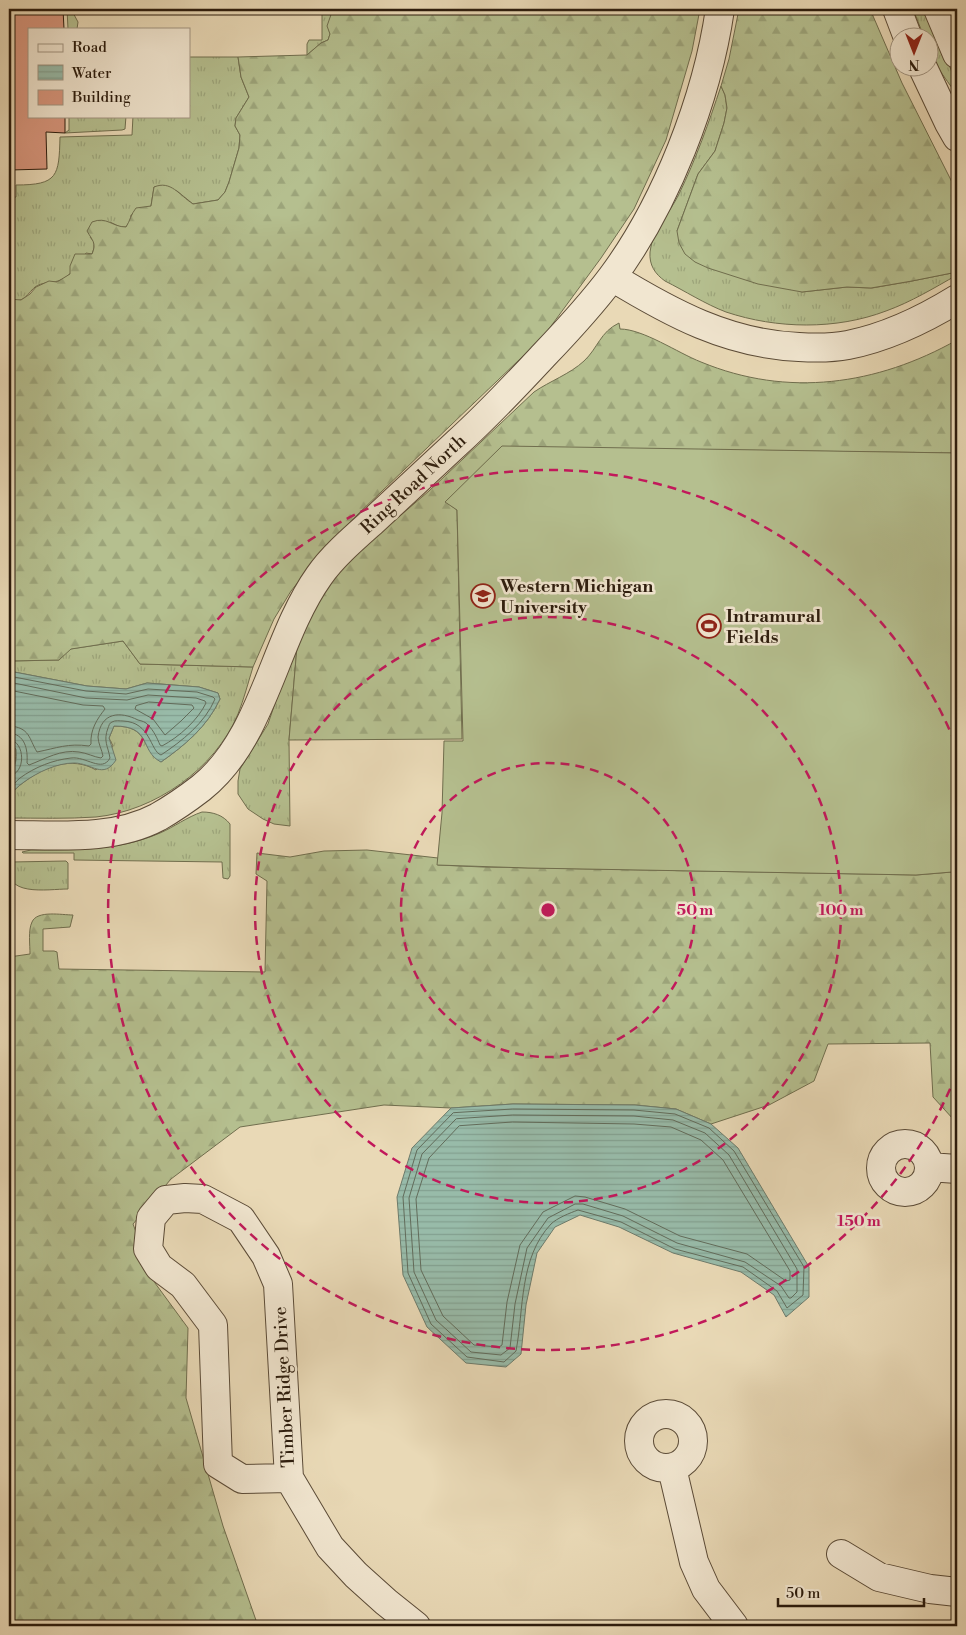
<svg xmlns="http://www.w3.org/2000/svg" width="966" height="1635" viewBox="0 0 966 1635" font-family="'Libre Bodoni',serif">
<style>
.grass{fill:url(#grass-tufts);stroke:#706e4e}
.forest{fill:url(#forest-firs);stroke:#706e4e}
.garden{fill:#b5bf8f;stroke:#706e4e}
.water{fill:url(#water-rules);stroke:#6d7b6b}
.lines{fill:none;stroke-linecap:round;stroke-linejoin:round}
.shore{stroke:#626c5b;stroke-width:1}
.building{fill:#d8967d;stroke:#2c1c0d}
.minor-casing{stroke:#5b4b37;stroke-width:30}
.minor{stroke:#f1e6d0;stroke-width:28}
.ring{fill:none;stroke:#c2185b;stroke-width:2.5;stroke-dasharray:9 6}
.labels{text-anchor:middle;stroke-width:5;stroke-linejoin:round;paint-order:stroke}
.street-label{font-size:18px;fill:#2c1c0d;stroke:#f1e6d0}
.poi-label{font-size:18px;font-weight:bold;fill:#2c1c0d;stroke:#f1e6d0;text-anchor:start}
.centre{fill:#c2185b;stroke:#f1e6d0;stroke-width:2.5}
.ring-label{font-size:15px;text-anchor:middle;font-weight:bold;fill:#c2185b;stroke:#f1e6d0;stroke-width:5;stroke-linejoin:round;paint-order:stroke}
</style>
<defs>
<pattern id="grass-tufts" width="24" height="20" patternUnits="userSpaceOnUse" patternTransform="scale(1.25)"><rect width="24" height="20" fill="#b5bf8f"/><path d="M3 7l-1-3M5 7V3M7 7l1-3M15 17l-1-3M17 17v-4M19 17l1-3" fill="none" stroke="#9ca47a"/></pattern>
<pattern id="forest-firs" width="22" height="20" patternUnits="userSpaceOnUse" patternTransform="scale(1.25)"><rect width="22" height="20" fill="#b5bf8f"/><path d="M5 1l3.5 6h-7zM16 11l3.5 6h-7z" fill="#9ca47a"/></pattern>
<pattern id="water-rules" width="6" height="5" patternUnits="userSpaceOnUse" patternTransform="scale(1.25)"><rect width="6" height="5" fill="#98bba9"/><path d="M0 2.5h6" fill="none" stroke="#83a090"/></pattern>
</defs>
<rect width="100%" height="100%" fill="#e9d9b6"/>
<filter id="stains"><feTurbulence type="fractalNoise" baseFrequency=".004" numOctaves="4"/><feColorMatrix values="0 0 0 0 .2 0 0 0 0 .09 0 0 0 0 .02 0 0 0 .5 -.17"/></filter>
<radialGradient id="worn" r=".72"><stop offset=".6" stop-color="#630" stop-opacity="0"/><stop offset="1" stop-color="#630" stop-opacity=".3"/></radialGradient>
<path class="grass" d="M67 9H71L78 22 77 29H68Z
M322 9H333L328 26 330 34 328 40 321 43 307 55V44L309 40H322Z
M913 9H924L957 83V95C945 77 929 60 928 38L924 37Z
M189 57H238L241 77 249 97 236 118 235 126 240 135 239 148 229 182 225 192 218 200 193 204 177 191 154 187 151 206 131 215 130 221 126 227H120L110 222 90 237 94 242V248L92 254 86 253C78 264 71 277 58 281 51 283 42 282 35 287 26 295 24 304 9 299V198L16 197V185C58 185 59 176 60 137L132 135 133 116H189Z
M721 86 725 95 727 108 724 123 715 151 698 174 677 231 802 292 847 287 872 288 912 281 957 272V275C934 288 911 302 886 311 836 330 777 329 726 312 705 304 685 291 665 281 655 274 649 265 650 252 652 230 670 213 679 194 696 159 709 122 721 86Z
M69 116H126L125 129 122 130 65 133 69 130Z
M298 635 289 740 290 826 274 824 263 819 248 809 238 794V781L240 769 268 724Z
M123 641 140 664 253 667C248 683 244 699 238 714 215 769 155 811 96 817 67 819 38 818 9 818V795C14 791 18 786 24 782 45 766 72 756 96 770L113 746 109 738 114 726C150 726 139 747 161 762 185 745 207 727 220 699L218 693 199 687 147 683 126 689 87 686 9 671V661L59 660 70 649Z
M9 743 16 749C16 760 16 766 9 773Z
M202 812C213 812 223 815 230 824V876L228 879 223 878 222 862 74 860V853H23L22 852 31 850C76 850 118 851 160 833 174 827 187 817 202 812Z
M66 861 68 863V889C48 889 0 898 11 862Z"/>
<path class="forest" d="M333 9H700L692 51 666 140 634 209 601 258 543 337 358 514 323 551 291 591 274 619 253 667 140 664 123 641 71 649 59 660 9 661V299L21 300 30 294 36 287 49 281 57 282 70 274V266L75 254H92C97 243 92 240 87 231L92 222C107 216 112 227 126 227 130 221 131 214 136 208L151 206 154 187C171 180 179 195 193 204L218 200 225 192 229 182 239 148 240 135 235 126 236 118 249 97 241 77 238 57 307 55 321 43 328 40 330 34 327 26Z
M739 9H870L902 83 957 192V272L912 281 871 288 847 287 802 292 758 284 708 268 695 262 685 254 679 243 677 231 698 174 715 151 724 123 727 108 725 95 721 86 729 59Z
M619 323 620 329C643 329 678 353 701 362 788 398 877 385 957 340V453L502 447 446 502 457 510 462 739 289 740 298 635 339 568 429 491 534 392C550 381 570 374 584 361 598 348 600 332 619 323Z
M367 850 438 858V865L483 867 916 875 952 872 957 869V1121L954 1120 933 1097 930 1043 828 1044 814 1081 769 1105 711 1124 676 1109 635 1105 513 1104 451 1108 384 1105 240 1127 171 1179 133 1224 155 1283 188 1328 186 1398 223 1526 258 1626H9V957L30 954C30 945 28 930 32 922 37 910 62 915 73 915L70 927 43 929V951H54L57 952 59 969 265 972 267 881 256 874 257 853 290 857 324 851Z"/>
<path class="garden" d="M502 446 957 453V869L952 872 916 875 528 868 437 865 442 813 444 741H463L457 510 445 502Z"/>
<path class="water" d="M9 671 87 686 126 689 147 683 199 687 218 693 220 699C207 727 185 745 161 762 139 751 153 726 114 726L109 738 116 760C103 780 92 763 74 763 57 763 38 772 24 782 18 786 14 791 9 795V773C16 766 17 760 16 749L9 743Z
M513 1104 635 1105 676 1109 711 1124 738 1148 809 1267V1297L786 1317 774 1295 741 1272 673 1253 619 1227 580 1215 555 1227 537 1253 526 1305 521 1354 506 1367 466 1363 427 1327 403 1275 397 1197 412 1148 451 1108Z"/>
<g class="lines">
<path class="shore" d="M9 676 86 691 126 694 148 689 197 692 213 697 215 699C205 723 182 741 161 755 150 751 151 722 123 721 120 721 115 720 112 722 109 723 109 726 108 728 103 741 108 746 110 758 102 773 86 756 71 758 53 760 35 767 20 778 16 781 13 786 9 789
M9 682 86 698 127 700 148 695 196 698 205 701 206 703C198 720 179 737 162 746L160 745C157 738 154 731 148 725 146 722 142 721 138 720 120 711 101 712 98 737 98 743 102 750 103 756L101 758C94 757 87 753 79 752 61 749 45 759 29 765L27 763C28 749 25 734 9 733
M9 690 83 705 103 706 105 709C97 719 90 730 91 744L89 746C68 743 57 748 37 752 29 739 30 727 9 726
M149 702 192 705 194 708 181 721 165 735 153 719 135 709 136 706Z
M9 739C26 742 26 774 9 776
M513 1109 634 1110 675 1114 709 1128 734 1151 804 1267 803 1295 787 1308 777 1291 743 1267 675 1249 621 1222 578 1210C570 1213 557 1218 551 1224 519 1258 524 1309 516 1351L504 1362 467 1357 431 1324 408 1273 403 1197 417 1150 453 1113Z
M513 1115 634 1116 673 1120 705 1133 729 1155 797 1269V1292L791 1298H789L781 1286 745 1262 677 1243 623 1216 583 1204H575L548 1218 527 1248 515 1304 510 1348 501 1355 471 1352 436 1320 414 1272 409 1198 422 1154 456 1119Z
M513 1122 634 1124 671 1127 701 1140 723 1160 790 1271V1280L786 1281 747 1254 680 1236 625 1209 585 1197 575 1196 543 1212 520 1245 507 1302 502 1345 499 1347 474 1345 443 1316 421 1270 416 1199 429 1158 459 1126Z"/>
</g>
<path class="building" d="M9 9H63L64 29H29V116H65V133L46 132 47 169 10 170 11 189H9Z"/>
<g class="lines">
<g class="minor-casing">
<path id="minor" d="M897 9 908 38
M938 9 957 54
M923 68 949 123 957 137
M612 277C671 313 728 344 799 347 815 348 832 348 848 345 888 337 923 320 957 299
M9 835C57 835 113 841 158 817 172 809 188 798 201 788 264 738 273 641 319 576 332 557 354 538 372 522 400 496 429 469 457 443 488 415 515 386 543 356 567 331 591 305 612 277 666 204 707 99 720 9
M881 1168a24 24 0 1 1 48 0a24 24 0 1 1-48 0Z
M929 1167 957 1169
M639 1441a27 27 0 1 1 54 0a27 27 0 1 1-54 0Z
M672 1468 694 1562 706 1589 734 1626
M289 1478 242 1479 218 1464 213 1325 183 1285 159 1267 148 1249 151 1218 166 1200 185 1198 203 1199 241 1219 266 1256 278 1284 289 1478 330 1547 356 1575 386 1602 416 1626
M841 1554 879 1577 930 1589 957 1592"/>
</g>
<use href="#minor" class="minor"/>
</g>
<g class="ring">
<circle cx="548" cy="910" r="147"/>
<circle cx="548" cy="910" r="293"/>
<path d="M956 1075A440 440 0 1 1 956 745"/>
</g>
<defs>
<g id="university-ring" transform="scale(1.25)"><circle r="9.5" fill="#f1e6d0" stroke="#8f2418" stroke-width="1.5"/><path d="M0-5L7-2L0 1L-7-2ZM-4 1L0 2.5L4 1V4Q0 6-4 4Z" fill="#8f2418"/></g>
<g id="stadium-ring" transform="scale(1.25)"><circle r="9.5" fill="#f1e6d0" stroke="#8f2418" stroke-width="1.5"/><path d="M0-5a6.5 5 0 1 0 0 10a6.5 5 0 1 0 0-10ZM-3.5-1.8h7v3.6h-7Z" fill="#8f2418"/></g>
</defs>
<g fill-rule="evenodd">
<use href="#university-ring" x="483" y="596"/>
<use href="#stadium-ring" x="709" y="626"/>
</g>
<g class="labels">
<g class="street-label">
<text transform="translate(413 484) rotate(-43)" y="6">Ring Road North</text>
<text transform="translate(284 1387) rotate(-93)" y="6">Timber Ridge Drive</text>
</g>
<g class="poi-label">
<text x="500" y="592">Western Michigan<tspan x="500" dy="21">University</tspan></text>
<text x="726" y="622">Intramural<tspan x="726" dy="21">Fields</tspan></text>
</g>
</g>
<circle cx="548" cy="910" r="8" class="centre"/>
<g class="ring-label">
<text x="695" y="915">50 m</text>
<text x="841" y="915">100 m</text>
<text x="859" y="1226">150 m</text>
</g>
<rect width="966" height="1635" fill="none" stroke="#e9d9b6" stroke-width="30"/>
<rect x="10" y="10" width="946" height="1615" fill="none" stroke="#2c1c0d" stroke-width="2.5"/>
<rect x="15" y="15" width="936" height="1605" fill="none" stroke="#2c1c0d"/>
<rect x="28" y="28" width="162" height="90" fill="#f1e6d0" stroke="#a29582"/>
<rect x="38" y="44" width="25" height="8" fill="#f1e6d0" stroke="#a29582"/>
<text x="72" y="52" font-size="15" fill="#2c1c0d">Road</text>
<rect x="38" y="65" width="25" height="15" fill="url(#water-rules)" stroke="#a29582"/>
<text x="72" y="78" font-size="15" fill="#2c1c0d">Water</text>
<rect x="38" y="90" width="25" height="15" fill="#d8967d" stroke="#a29582"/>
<text x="72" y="102" font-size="15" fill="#2c1c0d">Building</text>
<g transform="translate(914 52) rotate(180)"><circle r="24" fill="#f1e6d0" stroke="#a29582"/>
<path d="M0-4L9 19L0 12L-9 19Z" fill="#8f2418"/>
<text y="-8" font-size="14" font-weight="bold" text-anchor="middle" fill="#2c1c0d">N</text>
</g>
<path d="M778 1598v8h146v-8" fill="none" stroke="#2c1c0d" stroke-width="2.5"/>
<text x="786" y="1598" font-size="15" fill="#2c1c0d" stroke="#f1e6d0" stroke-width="4" paint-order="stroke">50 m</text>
<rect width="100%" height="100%" filter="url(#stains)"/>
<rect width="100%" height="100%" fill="url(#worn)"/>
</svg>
